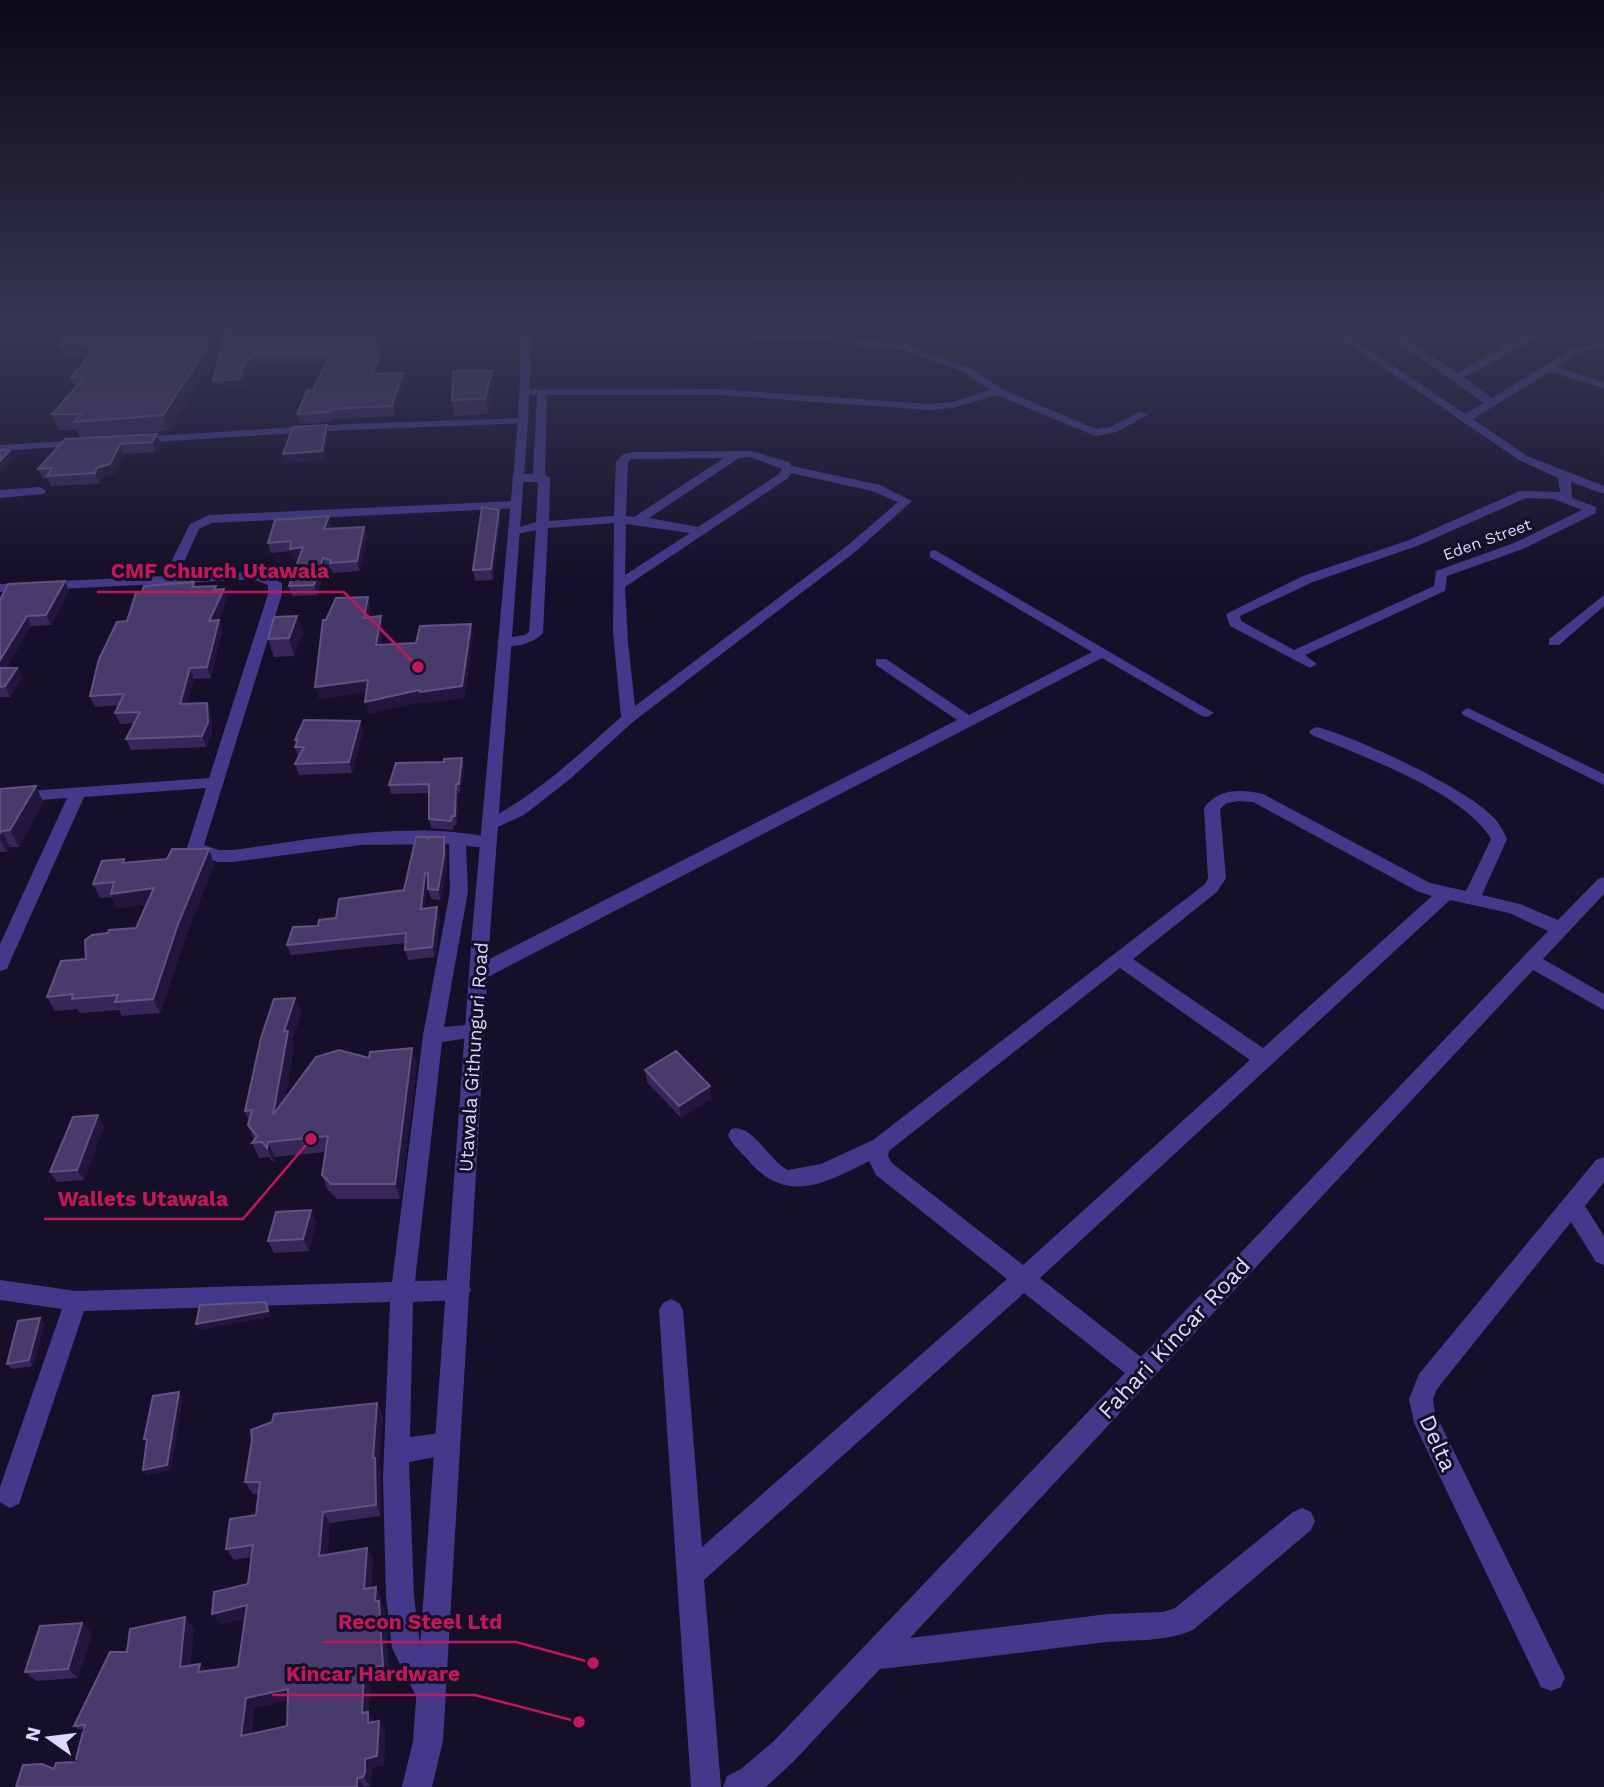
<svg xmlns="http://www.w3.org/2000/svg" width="1604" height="1787" viewBox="0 0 1604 1787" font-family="'Work Sans',sans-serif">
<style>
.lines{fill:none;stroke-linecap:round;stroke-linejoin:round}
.minor{fill:#43388a;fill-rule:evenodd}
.tertiary{fill:#43388a;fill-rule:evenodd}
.wall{fill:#362758;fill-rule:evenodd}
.shaded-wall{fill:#21163d}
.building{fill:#483a6a;stroke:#605381;stroke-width:2;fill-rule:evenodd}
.labels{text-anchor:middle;stroke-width:6;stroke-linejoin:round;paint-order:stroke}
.far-street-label{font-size:16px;fill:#dfd7ff;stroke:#160f29}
.street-label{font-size:19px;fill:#dfd7ff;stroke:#160f29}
.near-street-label{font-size:23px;fill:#dfd7ff;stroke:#160f29}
.leader{fill:none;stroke:#c2185b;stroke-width:2.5}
.callout-dot{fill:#c2185b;stroke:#160f29;stroke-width:2.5}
.callout-label{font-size:21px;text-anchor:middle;font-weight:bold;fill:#c2185b;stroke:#160f29;stroke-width:6;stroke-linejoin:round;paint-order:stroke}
</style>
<rect width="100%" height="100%" fill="#160f29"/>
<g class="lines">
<path class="minor" d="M598 327H658L830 336 906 344 973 369 1002 389 1096 429 1110 427 1140 412 1149 414 1117 432 1095 436 997 395 953 408 929 410 717 395H547L545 475 550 478 549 521 614 516 616 462 623 454 634 452 751 451 789 462 792 466 880 485 912 501 855 552 634 721 570 779 524 815 491 830 485 829 483 825 485 821C537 795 578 755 621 717L613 631 614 523 548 528 543 633C533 644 509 651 497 642L499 639 525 635 529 632 536 530 513 535 507 531 536 522 538 482H517L511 478 517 474H533L537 395 519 394V390L717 389 929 404 952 402 990 390 965 373 904 350 830 342 603 330ZM750 457 782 469 779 474 698 527 649 518 739 458ZM724 458 634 517 626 516 628 462 631 459ZM791 473 872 491 898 502 847 546 635 706 628 642 625 587 788 478ZM626 524 690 533 625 575Z
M1101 327H1151L1118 333Z
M1324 327H1335L1465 414 1484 403 1376 327H1388L1457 373 1502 348 1469 327H1481L1509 344 1539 327H1551L1515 351 1464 377 1492 398 1575 347 1604 342V348L1582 352 1556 367 1604 382V388L1549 372 1473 419 1527 456 1604 486V494L1571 482 1572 498 1596 507V513L1523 549 1447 576 1445 591 1305 655 1317 664 1310 668 1230 626 1226 614 1303 576 1409 540 1520 491 1560 492 1558 478 1519 460ZM1526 498 1554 499 1582 510 1514 543 1436 571 1434 586 1294 650 1241 621 1240 616 1313 582 1417 546Z
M523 418 528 421 527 423 348 430 136 443 130 440 136 437 348 424Z
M84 440 88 441V445L0 451V445Z
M40 487 46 491 44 494 0 498V490Z
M515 501 521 505 519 508 212 523 199 529 178 575 257 572 282 583V594L204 845 219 850H233C311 839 419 819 495 839L497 843 489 848 466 846 468 891 444 1027 475 1024 482 1026 485 1031 482 1036 442 1042 415 1281 459 1280 467 1283 471 1290 467 1297 459 1300 413 1302 410 1437 447 1432 456 1435 460 1444 456 1453 409 1462 414 1596 420 1645 443 1692 439 1702 429 1706 419 1702 392 1648 386 1596 383 1478 390 1302 84 1311 19 1504 10 1508 0 1502V1487L62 1309 0 1300V1280L76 1291 392 1282 423 1035 450 891 449 844 361 845 233 862H218L189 852 187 848 206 788 84 797 9 964 7 969 0 971V944L67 798 0 803V793L209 778 268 594V585L255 580H239L0 592V584L164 576 190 524 209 515Z
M935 550 1214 713 1207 717 1202 716 1102 658 486 978H472L470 973 472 968 957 720 876 665V659H886L969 715 1092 652 930 557V551Z
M1604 595V606L1559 645H1549V639Z
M1468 708 1604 774V785L1463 715 1461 712Z
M1317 727C1356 737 1471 790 1496 820 1501 826 1504 833 1507 839L1482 895 1520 904 1558 920 1598 879 1604 877V894L1543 959 1604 994V1010L1533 970 910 1638 1108 1614 1163 1612 1175 1608 1293 1512 1302 1508 1311 1512 1315 1521 1311 1530 1193 1630C1162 1643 1131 1639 1098 1643 1026 1652 953 1661 880 1669L794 1761 766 1787H723L727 1776 741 1769 774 1741 1125 1373 1024 1293 704 1580 721 1787H691L659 1310 663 1303 671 1299 679 1303 683 1310 702 1547 1007 1279 876 1175 869 1161C824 1184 786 1205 748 1160 741 1152 732 1145 728 1135L731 1129C752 1122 769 1161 788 1170L821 1164 873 1140 1205 884 1208 878 1204 808C1218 788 1241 789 1263 794L1430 883 1466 891 1491 839C1464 792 1361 756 1312 735L1309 732 1312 729ZM1238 801 1253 802 1419 892 1432 896 1263 1048 1133 959 1217 892 1226 878 1220 809 1227 803ZM1450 900 1509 913 1548 931 1141 1357 1040 1278ZM1120 968 1250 1060 1023 1265 892 1163 888 1156 889 1151Z
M1604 1157V1182L1585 1206 1604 1236V1265L1596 1262 1571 1222 1437 1389 1433 1399 1435 1413 1565 1677 1561 1687 1551 1691 1541 1687 1414 1423 1409 1399 1419 1374 1596 1160Z"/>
<path class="tertiary" d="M522 327H532L528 421 490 933 443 1741 432 1787H402L413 1741 472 933 518 421Z"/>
</g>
<path class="wall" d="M47 327H224L225 332 229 327H389L380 362 381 367 378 373 405 382 394 416 333 419 332 422 300 424 297 414 313 390 326 363 296 365V363H257L255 368 248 369 243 388 216 391 222 345 169 431 80 438 77 430H58L52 414 75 388 71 378 86 360 66 358 60 344 70 329 48 330Z
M492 371 494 386 488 414 455 416 452 400Z
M157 434 161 444 155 452 124 454 113 475 101 478 99 484 51 486 48 479H43L38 469 65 439Z
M499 510 500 521 493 580 475 581 473 570Z
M332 525 331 528 364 527 367 536 359 571 333 573 332 570 326 568 317 595 292 596 289 586 299 558 293 559 291 551 271 553 268 543Z
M194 582 196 587 216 586 217 590 227 600 218 620H219L222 631 211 678 194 679 187 703H207L211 714 212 733 206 747 131 750 126 739 134 723 120 724 115 713 119 705 95 707 90 696 142 592Z
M69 591 51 625 31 626 6 668H17L22 678 10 697H0V600Z
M297 616 303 633 294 656 274 657 268 639Z
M360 721 363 732 352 773 299 775 295 764 298 758 295 747 296 744 295 740Z
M462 758 464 767 460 793H458L457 825H454L453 830 431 828 429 819V793L391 794 389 785 444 762Z
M36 786 43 802 19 847H10L7 852H0V789Z
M444 837 446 847 447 865 441 900 431 899 428 889V882H427L424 909 440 917 435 957 408 960 405 950V943L291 955 287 945 318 926 404 890Z
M209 849 214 864 185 938 160 1013 122 1016 119 1010 80 1013 77 1009 55 1011 47 997 86 959 108 933 136 928 147 904 117 908 112 897 100 898 93 884 126 863 167 859Z
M295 998 301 1013 292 1040 294 1046 285 1098 369 1058 417 1063 400 1199H337L328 1190 322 1175 325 1152 275 1157 274 1163 269 1157 259 1158 252 1143 254 1140 248 1125 249 1120 245 1111Z
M645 1070 710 1086 711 1099 681 1118 647 1082Z
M104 1126 84 1180 57 1182 50 1172Z
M311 1210 316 1222 309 1251 274 1253 268 1241Z
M40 1318 44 1324 33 1366 12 1369 7 1364Z
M383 1415 379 1465 381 1469V1516L330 1523 327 1555 367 1548 373 1559 371 1588 382 1598V1605L385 1611 389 1675 370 1680 369 1713 374 1722 379 1721 385 1730 384 1765 372 1768 371 1781 370 1786 364 1787 54 1769 75 1762 83 1733 74 1726 127 1652 194 1627 190 1665 200 1664 206 1671 238 1667 245 1618 221 1624 248 1584 251 1557 234 1560 226 1549 256 1515 259 1494H253L245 1482ZM288 1700 287 1726 251 1734 254 1708Z
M92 1633 78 1678 36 1681 25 1672Z"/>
<path class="shaded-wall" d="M220 327H224L227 338 169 431 163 415Z
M384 327H389L380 362 381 367 375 383 372 374Z
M254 354 257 363 255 368 248 369 243 388 216 391 213 381Z
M492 371 494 386 488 414 485 399Z
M403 373 405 382 394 416 392 406Z
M327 425 329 434 324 460 286 464 283 454Z
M157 434 161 444 155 452 152 442Z
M120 444 124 454 113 475 101 478 99 484 95 473 97 468Z
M10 450 13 459 0 474V461Z
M499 510 500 521 493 580 491 569Z
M329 516 332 525 327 539 324 529Z
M364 527 367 536 359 571 357 561Z
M303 547 306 557 293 559 290 549Z
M323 558 326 568 317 595 314 585Z
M65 581 69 591 51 625 46 615Z
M224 589 227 600 212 631 209 621Z
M368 597 371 609 367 629 364 618Z
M27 616 31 626 0 678V660Z
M297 616 303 633 294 656 289 638Z
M381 616 384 628 379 657 376 645Z
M219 620 222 631 211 678 207 667Z
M471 624 473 636 465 698 422 704V702L368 714 365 702Z
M17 668 22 678 10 697 5 686Z
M190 668 194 679 184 715 180 704Z
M368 680 371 692 319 699 315 687Z
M207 703 211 714 212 733 206 747 202 736Z
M360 721 363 732 352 773 349 762Z
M462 758 464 767 460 793 459 784Z
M456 784 458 793 457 825 455 816Z
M36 786 43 802 19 847 10 830Z
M2 831 10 847 7 852 0 839V833Z
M444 837 446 847 447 865 441 900 438 890Z
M209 849 214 864 185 938 160 1013 153 999 178 924Z
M425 873 427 882 423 919 421 909Z
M154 888 160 902 117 908 111 894Z
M437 907 440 917 435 957 432 947Z
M295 998 301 1013 292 1040 294 1046 280 1130 273 1115 284 1031Z
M412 1048 417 1063 400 1199 395 1184Z
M710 1086 711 1099 681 1118 679 1106Z
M98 1115 104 1126 84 1180 77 1170Z
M268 1142 275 1157 274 1163 267 1148Z
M311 1210 316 1222 309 1251 303 1239Z
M266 1302 269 1308 271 1317 199 1330 196 1324Z
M40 1318 44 1324 33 1366 29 1360Z
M179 1392 183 1398 171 1470 147 1475 143 1470Z
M377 1403 383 1415 379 1465 381 1469V1516L376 1505 373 1458Z
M323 1512 330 1523 326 1567 319 1556Z
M367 1548 373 1559 370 1600 364 1589Z
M376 1587 382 1598V1605L385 1611 389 1675 370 1680 369 1713 374 1721 368 1723 362 1713 364 1670Z
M247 1605 255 1615 221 1624 212 1614Z
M185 1617 194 1627 189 1677 180 1667Z
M82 1623 92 1633 78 1678 68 1669Z
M200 1664 208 1674 198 1672Z
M288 1689 296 1699 254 1708 249 1745 241 1736 246 1698Z
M379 1721 385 1730 384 1765 372 1768 371 1781 370 1786 363 1777 365 1759Z
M357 1778 364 1787H357Z"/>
<path class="building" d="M71 327H220L163 415 74 422 81 414H52L85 377 71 378 97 346 60 344Z
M229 327H384L376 358H379L372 374 403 373 392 406 330 409V412L297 414 307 391 313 390 331 353 294 356 295 353 254 354 253 359 245 360 240 379 213 381 226 328Z
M453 371H492L485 399 452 400Z
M327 425 322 451 283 454 293 427Z
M157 434 152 442 120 444 110 464 97 468 95 473 47 476 52 468 38 469 65 439Z
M0 450H10L0 461Z
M482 507 499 510 491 569 473 570Z
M329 516 324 529 364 527 357 561 330 563 331 560 323 558 314 585 289 586 303 547 290 549 291 541 268 543 275 520Z
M65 581 46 615 27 616 0 660V600L8 584Z
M194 582 192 587 216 586 214 590 224 589 209 621 219 620 207 667 190 668 180 704 207 703 208 722 202 736 126 739 140 712 115 713 124 694 90 696 99 659 117 622 127 621 136 593 142 592 144 586Z
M368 597 364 618 381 616 376 645 416 643 420 626 471 624 462 686 420 692 419 690 365 702 368 680 315 687 323 620H326L336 598Z
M297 616 289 638 268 639 274 617Z
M0 668H17L5 686 0 687Z
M304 720 360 721 349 762 295 764 304 747H295L298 740H295Z
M462 758 459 784H456L455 816H452L451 821 429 819V784L389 785 396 763 444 762V759Z
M36 786 10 830 2 831 0 833V789Z
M416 837H428V840L429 837H444V856L438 890 428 889V873H425L421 909 437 907 432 947 405 950 406 933 287 945 293 927 318 926 319 920 336 918 339 899 404 890Z
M172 849H209L178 924 153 999 115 1002 118 995 72 999 73 994 47 997 61 961 86 959 85 940 92 935 108 933 109 930 136 928 154 888 111 894 114 882 93 884 102 861 124 859 123 863 167 859Z
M295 998 284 1031H288L273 1115 316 1057 339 1050 369 1058 370 1052 412 1048 395 1184H331L322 1175 328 1136 268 1142 267 1148 262 1142 252 1143 257 1136 248 1125 252 1110 245 1111 261 1038 274 999Z
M676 1051 710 1086 679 1106 645 1070Z
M98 1115 77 1170 50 1172 73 1117Z
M311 1210 303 1239 268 1241 276 1212Z
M266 1302 268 1311 196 1324 200 1305Z
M40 1318 29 1360 7 1364 18 1321Z
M179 1392 167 1465 143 1470 147 1439H144L153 1396Z
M377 1403 373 1458H375L376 1505 323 1512 319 1556 367 1548 364 1589 376 1587 375 1601H379L383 1666 364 1670 362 1713 368 1712V1723L379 1721 377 1756 365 1759V1772L363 1777 357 1778V1787H16L23 1765 42 1764 54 1769 56 1763 75 1762 85 1725 74 1726 110 1652H127L130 1629 185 1617 180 1667 200 1664 198 1672 238 1667 247 1605 212 1614 214 1592 248 1584 253 1545 226 1549 230 1519 256 1515 260 1482H245L252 1440 251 1430 272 1422 274 1414ZM288 1689 287 1726 241 1736 246 1698Z
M82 1623 68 1669 25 1672 40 1626Z"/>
<linearGradient id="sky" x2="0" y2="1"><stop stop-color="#0c0817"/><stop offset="0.57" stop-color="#363754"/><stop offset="1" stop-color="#363754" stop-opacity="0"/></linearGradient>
<rect width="1604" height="577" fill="url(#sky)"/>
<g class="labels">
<g class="far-street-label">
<text transform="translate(1487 539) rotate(-20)" y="6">Eden Street</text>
</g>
<g class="street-label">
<text transform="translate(473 1057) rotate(-86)" y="7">Utawala Githunguri Road</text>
</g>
<g class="near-street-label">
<text transform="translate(1174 1338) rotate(-47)" y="8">Fahari Kincar Road</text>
<text transform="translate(1438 1443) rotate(66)" y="8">Delta</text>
</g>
</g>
<path class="leader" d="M418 667L344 592H97M311 1139L243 1219H44M593 1663L516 1642H323M579 1722L475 1695H272"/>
<g class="callout-dot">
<circle cx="418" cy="667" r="7"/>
<circle cx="311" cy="1139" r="7"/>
<circle cx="593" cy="1663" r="7"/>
<circle cx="579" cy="1722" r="7"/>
</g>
<g class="callout-label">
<text x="220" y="578">CMF Church Utawala</text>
<text x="143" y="1206">Wallets Utawala</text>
<text x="420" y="1629">Recon Steel Ltd</text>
<text x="373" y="1681">Kincar Hardware</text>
</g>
<g transform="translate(49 1738) rotate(284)" stroke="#160f29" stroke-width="5" paint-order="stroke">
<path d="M0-5L12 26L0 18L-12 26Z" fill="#dfd7ff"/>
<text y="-10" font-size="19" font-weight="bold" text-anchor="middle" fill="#dfd7ff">N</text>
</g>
</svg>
